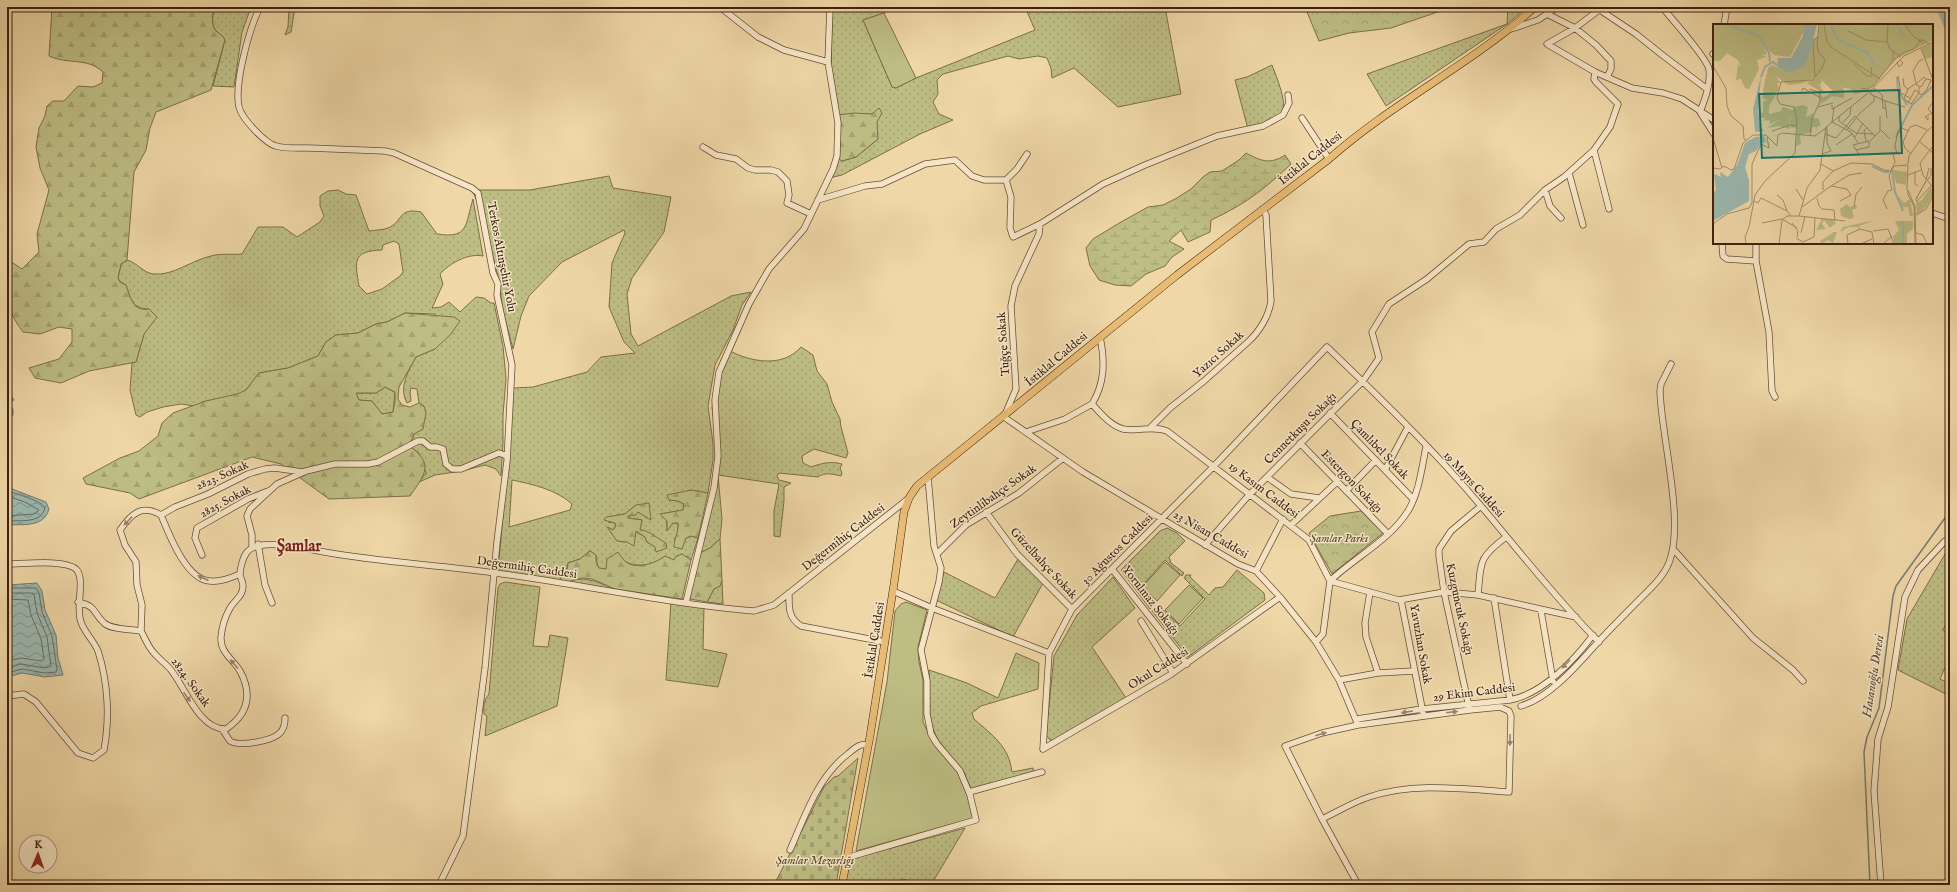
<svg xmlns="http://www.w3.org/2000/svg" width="1957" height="892" viewBox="0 0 1957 892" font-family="'IM FELL English',serif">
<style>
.grass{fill:url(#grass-dots);stroke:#7c6f4a;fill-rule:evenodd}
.forest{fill:url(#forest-firs);stroke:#7c6f4a;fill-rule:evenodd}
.wetland{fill:url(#wetland-marsh);stroke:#7c6f4a}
.cemetery{fill:url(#cemetery-stones);stroke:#7c6f4a}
.park{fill:url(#park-crowns);stroke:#7c6f4a}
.pitch{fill:#bdbd84;stroke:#7c6f4a}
.water{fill:url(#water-waves);stroke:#757c70}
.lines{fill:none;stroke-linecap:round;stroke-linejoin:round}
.shore{stroke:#6c6c60;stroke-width:1}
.stream{stroke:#757c70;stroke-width:1.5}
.canal{stroke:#9bb8af;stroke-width:5.5}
.minor-casing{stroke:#694e36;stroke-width:7}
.major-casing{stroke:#3c2111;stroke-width:8}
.minor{stroke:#f5e5c6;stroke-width:5.5}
.major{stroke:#e8bc74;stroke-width:7}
.oneway{fill:#98836c}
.labels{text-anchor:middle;stroke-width:3;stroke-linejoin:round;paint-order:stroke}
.street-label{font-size:12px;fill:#3c2111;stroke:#f5e5c6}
.park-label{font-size:12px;font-style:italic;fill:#5c482e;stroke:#f5e5c6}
.water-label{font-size:13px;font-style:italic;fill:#584e40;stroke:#f5e5c6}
.district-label{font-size:16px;font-weight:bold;fill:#7a1f14;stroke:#f5e5c6}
.inset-river{fill:none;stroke:#9bb8af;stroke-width:2}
.inset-road{fill:none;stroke:#a78e6b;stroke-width:1}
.view{fill:#0f766e;fill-opacity:0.15;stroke:#0f766e;stroke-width:2}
.inset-edge{fill:none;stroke:#3c2111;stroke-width:2}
</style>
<defs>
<pattern id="grass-dots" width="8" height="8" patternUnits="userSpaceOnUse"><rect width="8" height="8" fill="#bdbd84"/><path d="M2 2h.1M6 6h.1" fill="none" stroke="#a3a271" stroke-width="1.8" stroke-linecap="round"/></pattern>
<pattern id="forest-firs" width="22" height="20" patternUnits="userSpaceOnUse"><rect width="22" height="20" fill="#bdbd84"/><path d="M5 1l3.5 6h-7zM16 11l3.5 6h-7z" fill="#a3a271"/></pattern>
<pattern id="wetland-marsh" width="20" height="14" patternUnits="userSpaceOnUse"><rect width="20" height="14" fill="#bdbd84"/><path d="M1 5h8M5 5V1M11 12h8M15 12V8" fill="none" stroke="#a3a271"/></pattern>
<pattern id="cemetery-stones" width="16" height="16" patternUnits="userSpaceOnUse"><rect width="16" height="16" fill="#bdbd84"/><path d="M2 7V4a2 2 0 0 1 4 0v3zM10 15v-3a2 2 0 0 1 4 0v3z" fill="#a3a271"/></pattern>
<pattern id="park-crowns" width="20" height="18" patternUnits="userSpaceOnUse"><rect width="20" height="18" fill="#bdbd84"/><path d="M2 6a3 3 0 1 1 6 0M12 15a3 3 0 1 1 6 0" fill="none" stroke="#a3a271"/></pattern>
<pattern id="water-waves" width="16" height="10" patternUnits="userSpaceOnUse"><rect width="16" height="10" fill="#9bb8af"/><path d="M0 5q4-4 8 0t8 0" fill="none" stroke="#80958d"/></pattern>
</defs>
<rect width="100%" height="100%" fill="#efd7a7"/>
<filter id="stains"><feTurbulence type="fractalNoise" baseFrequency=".005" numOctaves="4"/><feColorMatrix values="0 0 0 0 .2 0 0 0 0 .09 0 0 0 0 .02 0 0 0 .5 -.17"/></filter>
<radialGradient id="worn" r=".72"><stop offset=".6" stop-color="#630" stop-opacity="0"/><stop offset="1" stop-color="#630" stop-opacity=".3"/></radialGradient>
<path class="grass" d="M215 7H251L242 32 234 87 213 86 225 40C223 35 219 34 216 31 210 24 213 14 215 7Z
M289 7H295L291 32 285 35 288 27Z
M830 7H893L884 13 863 20 892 87 896 88 916 78 1035 30 1025 7H1165L1181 94 1118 107 1074 68 1052 78 1051 68 1047 58 1038 56 1019 59 1008 56 943 74 937 80 938 94 933 102 939 114 953 120 920 134 842 175 829 178 839 159 842 161 856 157 878 139 876 130 877 112C868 117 849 113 837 115L831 76 832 15Z
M1507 24 1386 106 1367 74Z
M1272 65C1276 76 1290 107 1280 115 1272 122 1258 125 1248 129L1235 80 1247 77Z
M609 176 613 188 671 197 664 232 632 278 627 294 631 334 638 346 731 296 751 292 742 305 733 330 715 365 708 406 713 443V460L708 493 691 490 669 500 678 501 684 504 683 510 660 514 667 521V531L673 523H678V533L674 541 682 546 686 538 691 536 698 538 691 560 688 556 674 561 665 556C654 565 639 568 626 562L607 569 598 568 596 555 590 551 580 559 568 563 563 583C585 575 594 581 615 589L508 577 498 571 508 460 510 398 514 388 533 387 587 372 601 357 635 353 624 342 609 307 612 263 625 233 624 230 562 262 529 296 521 316 513 349 502 307 500 285 482 212 472 190H530ZM512 480C532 484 557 490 572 504L570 510 509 527ZM636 505 651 520 638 512 628 516V518L642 520 639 530 662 550 647 542 645 537 635 531 634 539 627 542 617 541 608 527 613 530 616 526 615 523 608 522 617 515 625 514Z
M338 190 346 194 356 195 369 231C375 230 383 230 388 228 403 222 398 207 421 212L437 234C469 239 465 225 473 199L483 256C468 253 450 263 440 274L443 284 432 308 441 307 449 302 460 312 476 297 484 298 491 303H494L503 346 506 379 503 415V443L501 476 496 469 485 465 462 471 435 475 419 482 426 473 419 453 412 448 411 442 424 406 419 403 417 389 411 388 410 392 411 401 407 403C398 387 409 370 416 357L435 349V314L405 313 387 322 376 324 358 333 336 335 326 342 318 356 288 368 259 373 246 390 237 395 206 401 195 406 181 404 163 407 147 412 140 417 136 415 130 390 132 363 136 362 144 334 156 317 149 309C131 308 132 301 126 285L120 282 118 278 121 264 127 260C138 263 143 273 154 274 173 276 192 260 211 256 221 253 231 255 242 254L258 227H283L297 237 320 222 324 216 320 206V196L328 191ZM394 241 399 244 403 272 400 276 382 289 367 294 359 286C355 261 352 251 382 250L383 245Z
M801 347 813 355 817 371 827 384 832 402 840 419 841 427 848 453 846 458 814 449 802 456 803 463 811 467C822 463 831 461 842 464L840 468 842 473 841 476C833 474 825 472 818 477L779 473 777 476 779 480 791 483 784 487V501L780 537 774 536V511L779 484 718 475 722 519 720 539 710 548 698 554 714 490 716 437 712 408 715 383 730 351C751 362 783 368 801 347Z
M385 387 395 392 393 412 382 414 372 401 359 400 356 393H376Z
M1167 528 1177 533 1185 541 1169 557 1171 563 1184 573 1182 576 1165 560 1141 587 1156 603 1150 609 1121 570 1160 531Z
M1948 549 1950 551V615L1943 630 1950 634V656L1940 679 1950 684V696L1898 670 1907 619Z
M1018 559 1043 583 1013 637 936 600 944 572 995 598Z
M1237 570 1264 593 1265 600 1188 657 1152 611 1158 605 1180 626 1205 599 1184 578 1186 575H1191L1190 577 1209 595 1215 588 1223 587Z
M1113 577 1135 608 1092 647 1126 698 1053 740H1050L1046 735 1054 656 1077 615Z
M722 580 723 604 707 602 714 589 720 586Z
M505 582 540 587 533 646 548 647 550 635 568 638 557 706 485 736 487 716 484 714C483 705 484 701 489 694L498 588 500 584Z
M671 602 704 608 703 649 727 654 718 687 666 680Z
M1016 653 1039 663 1038 689 981 706 972 713 974 719C992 735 1009 746 1012 772L1033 768 1034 776 973 794 964 772 938 740 930 722 929 670 967 683 998 698Z
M965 828 931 885 901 879 894 885H844L848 860Z"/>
<path class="forest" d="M52 7H215C213 14 210 24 216 31 219 34 223 35 225 40L211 90 156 112 150 128 146 150 134 172 127 260 121 264 118 278 120 282 126 285C130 297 133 312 149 309L157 317 144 334 136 362 89 371 61 383 35 378 29 368 59 359 72 342V329L59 327 40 334 23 332C4 307 7 295 7 266L10 261 22 269 39 252 37 234 49 190 40 168 36 147 39 128 45 116 47 106 53 101H64L78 86 93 87 102 83 103 72C87 57 69 65 49 56Z
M879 108 882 113 877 122 878 139 856 157 842 161 839 159 837 115 854 113 872 114Z
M405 313 454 317 460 321 451 334 435 349 416 357 399 387 398 399 402 405 410 407 419 403 424 406 426 413 423 429 414 434 411 442 412 448C435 465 423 477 410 496L329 499 281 464 252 457 139 499 130 493 86 484 83 478 120 458 139 451 158 436 162 423 173 413 206 401 237 394 246 390 259 373 288 368 318 356 326 342 336 335 358 333 376 324 387 322ZM385 387 395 392V401L393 412 382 414 372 401 359 400 356 393H376Z
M691 490 708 493 698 538 691 536 686 538 682 549 674 547C674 538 679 532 678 523H673L667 531V521L660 514 683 510 684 504 678 501 669 500 667 495Z
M649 503 651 520 638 512 636 515 628 516V518L642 520 640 530C649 530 658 539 666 543L667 548 656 552 655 547 647 542 645 537 636 531 634 546 627 542 617 541 607 527 613 530 616 526 615 523 604 520 606 517 625 514 636 505Z
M720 539 722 580 720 586 714 589 707 602 690 599 698 554 710 548Z
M590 551 596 555V562L599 568 606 569 607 559 618 552C620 555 623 560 626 562 636 570 656 563 665 556L674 560 676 556 682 554 691 560 682 599 615 589 592 579 582 578 563 583 560 577 567 573 568 563 580 559Z"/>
<path class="wetland" d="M1246 153C1261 161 1270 165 1285 155L1291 164C1265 189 1244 205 1211 220L1210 232 1188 242 1181 230 1169 241 1184 249 1172 257 1165 266 1146 274 1131 286 1115 285 1099 280 1090 266 1086 248 1093 239 1121 222 1148 207 1163 205 1177 198 1191 189 1203 177 1210 172 1222 171 1239 160Z"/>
<path class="cemetery" d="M858 758 836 885H774L824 787 834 777 838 776Z"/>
<path class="park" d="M1305 7H1452L1391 28 1349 33 1319 41Z
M1508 7H1527L1507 24Z
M1361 511 1383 533 1332 574 1309 533 1330 516Z"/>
<path class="pitch" d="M884 13 916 78 896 88 892 87 863 20Z
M1165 562 1180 575 1157 601 1142 587Z
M1189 585 1203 598 1179 624 1165 610Z
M906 602 927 610 918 647 919 662 923 680V722L933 743 957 771 969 799 973 818 856 851 887 682 895 611 901 604Z"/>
<path class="water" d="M1038 7H1057C1051 15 1045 12 1038 7Z
M7 389 14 400 9 404 13 409V415L7 420Z
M7 487 46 502 49 509C44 528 23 524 7 525Z
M37 583 42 591 45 610 56 635 58 658 63 675 45 677 22 673 7 677V585Z"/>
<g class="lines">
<path class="shore" d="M7 491C16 494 41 500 45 508 41 524 20 520 7 521
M7 496 25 502 39 510 34 514 7 516
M7 588H36L39 593 42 612 52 636 57 670 56 672 45 673 22 669 7 673
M7 593H32L34 594 37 613 47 637 51 666 45 668 21 664 7 668
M7 599 28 600 31 615 41 639 44 659 41 661 21 658 7 661"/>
<path class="stream" d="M1870 885 1864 752 1867 737 1879 708 1893 596 1896 586 1950 511"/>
<path class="canal" d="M1939 7 1950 35"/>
<g class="minor-casing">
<path id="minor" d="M260 7C249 29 234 84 239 107 242 119 265 143 276 146 286 149 299 148 309 148 335 149 360 150 385 151L394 153 472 188 478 193 493 273 498 284 497 295 512 365 507 461 497 542 485 668 463 836 439 885
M720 7 758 37 784 50 828 62
M1603 7 1575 28 1547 44 1595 72 1632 88 1663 93 1682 99 1714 120
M1662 7C1671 18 1707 58 1709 69 1711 84 1705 99 1700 112L1714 134
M1600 10 1636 34 1661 54 1707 89
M1547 14 1575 28 1596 45 1611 61V69L1607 77
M1724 25 1727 7
M1511 29 1538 20 1557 7
M1713 54 1714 53
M1302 118 1329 159
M703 147 716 155 736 159 748 168 755 170H771L778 172 787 181 789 195 787 203 811 214
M1594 150 1609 209
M1569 173 1583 225
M1006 180 1011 197 1010 228 1013 237 1040 224 1103 184 1145 165 1217 136 1263 126 1283 115 1289 103 1288 95
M1545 190 1550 206 1561 218
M818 200 865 186 882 184 925 164 955 160 972 176 984 180H1006L1017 169 1027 154
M1932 213 1950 219
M1040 224 1039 234 1015 286 1011 306 1016 389 1004 417 1083 472 1238 564 1256 571 1280 597 1316 642 1339 680 1358 725
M1722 243 1723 256 1727 259 1756 261
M1756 243V261L1769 332 1772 391 1775 397
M1100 337C1105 361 1105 383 1092 404 1100 413 1111 426 1123 429 1139 432 1152 425 1167 431L1304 536 1309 540 1330 581 1399 600 1444 592 1478 595 1576 617
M1330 413 1413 499
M1150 428 1170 408 1204 381 1248 342C1259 332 1269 316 1271 301L1266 215 1263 209
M1026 432 1065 419 1092 404
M1300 443 1388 534
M1385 470 1408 427
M1267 477 1291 494 1319 498
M1346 491 1376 460
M986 512 1017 554 1072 609
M161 515 175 507 208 494 248 474 265 469 275 468 302 472 335 464H368L378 462 418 441H423L430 447H437L443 449 446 464 452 469H461L499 453 507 456
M161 515C169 534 186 580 210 581 221 582 230 578 240 574
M1291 525 1337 482
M258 544 265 585 272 603
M1205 545 1249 495 1363 381 1379 358 1372 332 1389 304 1427 279 1469 244 1484 242 1496 229 1520 215 1545 190 1564 177 1594 150 1610 127 1618 104 1596 82 1594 79 1595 72
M252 547V535L247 516 250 509 277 484 304 472
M1674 550 1753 638 1793 670 1803 681
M937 554 966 525 1019 493 1063 458
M202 555 195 538 197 528 248 499 268 491
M7 564C23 564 64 559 76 569 86 579 75 608 81 622 84 632 94 641 98 651 108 682 110 718 104 750L93 758 78 753 36 702 24 694 7 696
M1112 569 1187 664
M1256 571 1283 519
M893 591 932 608 1049 653 1072 609 1214 466 1327 347C1380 398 1434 450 1481 506 1520 552 1557 600 1599 642
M1370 592 1365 623 1366 637 1378 673
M789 593C789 607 788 618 801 626L885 642
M1478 595C1481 562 1478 558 1506 537
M1494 598 1510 700
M1401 600 1423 713
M78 602C98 607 92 612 104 623 112 630 130 629 141 631 145 638 148 647 154 653 159 659 166 664 171 670 185 687 199 730 226 729 248 714 253 695 240 671 233 659 220 653 221 637 222 627 224 619 229 610 233 601 243 597 243 586 243 582 241 579 240 575 240 568 243 557 247 552 259 537 307 549 324 552 380 562 438 565 495 573 581 584 667 604 754 611L774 605 908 499
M686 602 714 488 718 456 715 400 719 372 749 304 769 269 804 229 833 169 837 156 838 123 828 62 830 7
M1541 611 1553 681
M1141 621 1173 673
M141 631 142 605 137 585 136 562 125 545 120 530C132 513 142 504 161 515
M1316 642 1323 634 1330 581C1355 557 1389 541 1408 511 1419 493 1422 467 1426 447
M1339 680 1378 673 1414 671
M1521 706C1550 698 1579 663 1599 641 1614 625 1629 610 1644 595 1652 587 1662 578 1667 567 1687 528 1661 437 1660 391L1661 384 1671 364
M1469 707 1444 592 1439 556V549L1451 531 1481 506
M1357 719 1422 709 1510 700C1542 694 1574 661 1593 635
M222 729 230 741C240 747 272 741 280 733 284 729 285 724 285 718
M1043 749 1170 675 1280 597
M1043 749 1049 653
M969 792 1042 772
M1322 819C1337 812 1353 802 1369 797 1414 782 1463 789 1509 792L1511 716 1509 711 1500 707 1470 710 1358 725 1322 733 1285 746 1322 819 1356 881
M790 850C805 816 818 776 849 753 855 748 860 743 868 745
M846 858 976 820 970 795 960 771 937 744 931 734 927 714V681L921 650 939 582 941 568 934 546 928 477
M1881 885 1874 791 1878 739 1888 707 1905 597 1918 570 1945 541 1950 539"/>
</g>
<g class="major-casing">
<path id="major" d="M842 885 870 736 894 584 904 512 909 498 917 486 1177 275 1329 159C1393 102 1472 64 1535 7"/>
</g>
<use href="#minor" class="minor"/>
<use href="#major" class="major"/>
</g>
<defs><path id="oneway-solid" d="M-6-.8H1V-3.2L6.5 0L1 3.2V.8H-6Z"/></defs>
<g class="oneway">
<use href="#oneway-solid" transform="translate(128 521) rotate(133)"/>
<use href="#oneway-solid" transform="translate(203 578) rotate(-155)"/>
<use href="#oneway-solid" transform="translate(234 664) rotate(-131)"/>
<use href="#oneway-solid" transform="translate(1566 664) rotate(134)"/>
<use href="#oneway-solid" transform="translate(187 697) rotate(55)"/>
<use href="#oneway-solid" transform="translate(1407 712) rotate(171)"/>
<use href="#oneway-solid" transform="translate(1452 712) rotate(-7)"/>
<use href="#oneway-solid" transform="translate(1321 734) rotate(-16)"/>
<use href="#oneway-solid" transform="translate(1510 740) rotate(91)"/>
</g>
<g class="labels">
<g class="street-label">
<text transform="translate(1310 158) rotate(-39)" y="4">İstiklal Caddesi</text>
<text transform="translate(502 257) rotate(79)" y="4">Terkos Altınşehir Yolu</text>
<text transform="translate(1003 344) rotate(-94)" y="4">Tuğçe Sokak</text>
<text transform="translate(1218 354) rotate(-42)" y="4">Yazıcı Sokak</text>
<text transform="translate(1056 359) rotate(-40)" y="4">İstiklal Caddesi</text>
<text transform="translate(1300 428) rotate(-45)" y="4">Cennetkuşu Sokağı</text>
<text transform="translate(1380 449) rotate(46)" y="4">Çamlıbel Sokak</text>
<text transform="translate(222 475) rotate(-24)" y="4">2823. Sokak</text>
<text transform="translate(1352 481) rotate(46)" y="4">Estergon Sokağı</text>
<text transform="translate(1474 484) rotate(48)" y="4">19 Mayıs Caddesi</text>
<text transform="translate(1264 490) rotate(37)" y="4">19 Kasım Caddesi</text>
<text transform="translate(993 496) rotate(-35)" y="4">Zeytinlibahçe Sokak</text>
<text transform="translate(225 501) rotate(-28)" y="4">2825. Sokak</text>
<text transform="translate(1211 534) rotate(30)" y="4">23 Nisan Caddesi</text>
<text transform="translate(843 537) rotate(-38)" y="4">Değermihiç Caddesi</text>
<text transform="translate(1117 549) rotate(-45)" y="4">30 Ağustos Caddesi</text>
<text transform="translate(1044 563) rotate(47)" y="4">Güzelbahçe Sokak</text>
<text transform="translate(527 567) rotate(8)" y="4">Değermihiç Caddesi</text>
<text transform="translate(1151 600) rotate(52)" y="4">Yorulmaz Sokağı</text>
<text transform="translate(1460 609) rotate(78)" y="4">Kuzguncuk Sokağı</text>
<text transform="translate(874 640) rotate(-81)" y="4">İstiklal Caddesi</text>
<text transform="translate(1421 644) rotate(80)" y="4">Yavuzhan Sokak</text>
<text transform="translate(1158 668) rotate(-32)" y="4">Okul Caddesi</text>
<text transform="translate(191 682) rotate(54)" y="4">2824. Sokak</text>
<text transform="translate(1474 692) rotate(-7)" y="4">29 Ekim Caddesi</text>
</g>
<g class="park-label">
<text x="1339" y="542">Şamlar Parkı</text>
<text x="815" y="864">Şamlar Mezarlığı</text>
</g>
<g class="water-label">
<text transform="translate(1872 676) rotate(-81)" y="5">Hasanoğlu Deresi</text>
</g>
<g class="district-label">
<text x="299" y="551">Şamlar</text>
</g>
</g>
<g transform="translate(1713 24)">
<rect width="220" height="220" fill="#efd7a7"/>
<path d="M105 52 109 56 107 62 111 68 108 70 110 74 127 63 131 65V74L119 72 106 81 109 76 107 77 105 66 94 59ZM90 81 95 83 93 93 101 89 99 94H105L108 101 104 103V107L103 103H99V108L87 111 88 120 83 122 84 103 78 104 76 97 80 93 76 92 57 100 56 90 68 87 70 83 80 86 81 83ZM180 146 194 148 193 161 183 159ZM218 163 220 171 212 184 204 191 203 179 209 176ZM184 171 191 179 197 175 200 192H197L195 183H190ZM134 180 137 183 143 181 144 184 139 186 141 194 136 195 128 192 127 185ZM109 195 120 196 123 199 117 204 111 196 109 200 113 205 103 206ZM121 208H124L120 219 115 216 109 220 107 217Z" fill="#bdbd84"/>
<path d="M0 0H91V7L77 33 61 31 51 22 54 31 48 30 53 33 44 36 46 45 36 65 32 64 28 55 23 56 25 40 28 43 25 36 14 29 7 37H0ZM106 0H220V16L183 34 157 65 146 69 141 70 138 64 127 63 120 67 105 52 77 59 63 52 67 59H64L66 65 56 82V90L58 93 57 96 50 97 52 94H49L47 90 50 88V78L54 76 50 74V67L55 44 60 41 69 47H84L105 13ZM80 92 76 97 77 105 66 102 54 104 71 93Z" fill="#bdbd84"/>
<path d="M220 19V33L212 35 209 24Z" fill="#bdbd84"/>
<path d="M106 0H129L155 14 171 12 177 8 176 16 184 26 200 19 190 6 189 0H197L206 12 214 16 220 8V16L183 35 154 68V66L141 70 138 65 127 63 120 67 105 52 90 59 77 61 72 59 63 52V43L75 49 91 43 97 29 100 15 105 13ZM163 196 146 202 147 205 144 203H136L127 208 130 203ZM182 197H200V205L194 210V220H182L180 213 186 206Z" fill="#bdbd84"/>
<path d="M91 0H104L97 29 91 43 79 48 71 47 64 43 65 34H78L90 12ZM48 52 45 87 47 102 51 107 44 108H42L40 85ZM51 112 53 118 48 119 43 127 36 130 32 143 36 156V177L0 197V169L3 166 1 150 8 153 7 148 15 153 24 141 32 119 42 113Z" fill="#9bb8af"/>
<path class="inset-river" d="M13 0 46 12 56 29 57 38M117 0 124 15 155 29M183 0 192 14M155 29 161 41M48 53 52 43 60 38 64 41M184 53 185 66 194 81M183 113 199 81 220 62M159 142 171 148H176M179 145 182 168 190 187M190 197V220"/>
<path class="inset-road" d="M175 0 174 18 177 25 188 33M192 0 199 11 211 20M111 1 114 18 118 23 167 55M135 7 153 16 174 18M205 16H210L216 20M208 24 220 56M181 36 191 28 201 25 207 17M184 38 186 43 190 39 187 36M141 40 154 52H159L158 43M0 42 13 64 14 82 18 92 30 102 31 115 33 116M185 52 188 69 197 74M102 53 100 18 104 13M190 54 191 62 195 65 202 60 208 63 213 55 211 53 203 60M203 59 200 47 206 37 210 35M148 64 154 65 160 62 180 37V28M161 64 169 71 170 84 173 85M162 64 157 70 172 77 174 94M96 65 106 68 107 77 99 95 97 112M195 65 191 75 198 80 206 69V63M89 67 90 64 106 73M172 77 192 83M220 78 215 85 220 90M195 79 202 66 208 71 213 67 218 56 213 55M119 81V85L139 74M105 83 120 79M121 84 119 98 138 108 145 119M126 92V97L143 109 160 110M215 93V96L212 93 219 89M130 98 137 91 138 83M134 106 147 89 161 77V72M168 106 177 115M59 107 77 101 84 102M112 110 123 114 142 92 162 112M65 111 69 109 102 112 113 104M142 113 150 99M0 114 9 144M153 117 151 107 154 103M157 117 167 107V92M207 118 220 129M123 121 139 110M143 126 156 123V117L140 121 143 126 146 130M109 130 118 127 114 119V103M184 130 182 122 185 107 189 104 195 107M198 130 192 124 190 118 197 103 203 101 214 106M108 140 120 147M195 140 196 132 213 108 220 102M0 144 7 145 11 142 18 146 21 145 30 119 40 111H53L64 122 65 111M178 145 182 142 195 141M120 147 138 139 159 140 171 146 178 147 182 138 180 130M202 148V160L205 162M195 151 208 146M213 156 216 144M214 157 218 151V144M218 161 210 151 207 139 220 122M118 162 136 151 149 149M83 165 90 176M110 166V158L120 147M194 166 195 141M64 171 70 176 74 187M104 174 106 182 109 185 121 186 122 197M203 175 213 157 203 175 204 178M41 177 45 179 48 174 74 187 78 192M204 177 220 160M89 183 118 162 134 165 138 171 127 177M141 183 143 170 149 163M174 185 170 176 175 167 179 166 176 152 178 147M203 191 213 185 220 172M86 192 132 197M49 199 69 195 84 204M79 199 85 207 84 213M0 200 14 190 36 184 39 179V140L48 120 56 124 54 113M160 207 175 205 181 220M88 209 92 192M203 209 210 211 214 220M83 214 90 218 101 213 102 194M33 219 32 213 36 203 42 171 52 157 82 129 84 95 81 83 67 80 64 74 68 58 100 56 109 44 112 36 105 27 104 20 106 0M66 220 69 196 74 192H86L94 164 107 146 113 103 155 69 191 32 220 18M135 220 134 211 147 205 159 208 161 220M148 220 159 215M170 220 179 212M202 220 201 182 195 171V166L202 183 203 220"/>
<path class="view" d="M186 66 189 129 49 134 46 70Z"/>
<rect width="220" height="220" class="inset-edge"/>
</g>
<rect width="1957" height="892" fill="none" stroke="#efd7a7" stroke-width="24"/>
<rect x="8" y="8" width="1941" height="876" fill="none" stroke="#3c2111" stroke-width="2"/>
<rect x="12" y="12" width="1933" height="868" fill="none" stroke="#3c2111"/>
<g transform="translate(38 854) rotate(2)"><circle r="19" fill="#f5e5c6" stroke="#ab977e"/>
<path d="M0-3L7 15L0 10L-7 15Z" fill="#8f2418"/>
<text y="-6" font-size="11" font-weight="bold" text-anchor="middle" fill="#3c2111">K</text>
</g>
<rect width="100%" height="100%" filter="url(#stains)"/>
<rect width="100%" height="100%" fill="url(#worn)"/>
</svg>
